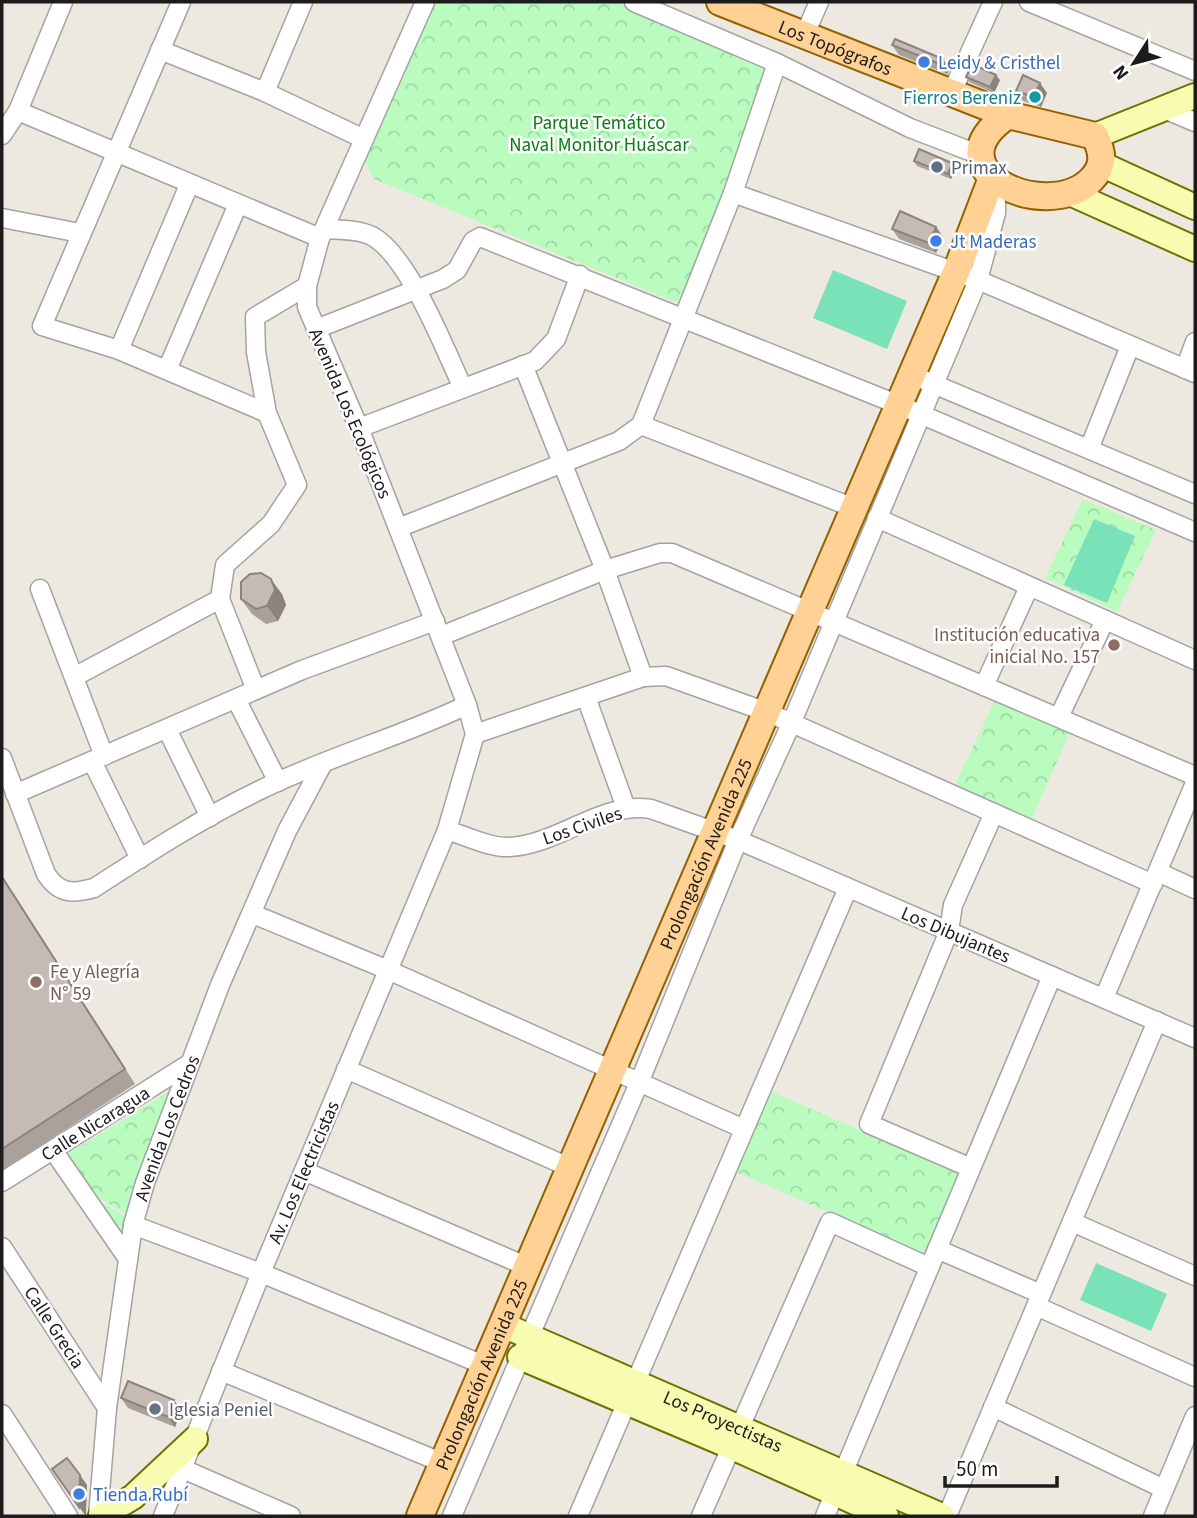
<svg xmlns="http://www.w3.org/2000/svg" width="1197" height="1518" viewBox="0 0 1197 1518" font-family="'Source Sans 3',sans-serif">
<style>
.park{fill:url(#park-crowns)}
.pitch{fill:#7ae2b9}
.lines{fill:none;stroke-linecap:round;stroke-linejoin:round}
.street-casing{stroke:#a3a3a3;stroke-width:21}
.secondary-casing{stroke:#697500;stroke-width:28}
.primary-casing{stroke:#936200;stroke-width:30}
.street{stroke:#fff;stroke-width:18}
.secondary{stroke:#f8fcb0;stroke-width:24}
.primary{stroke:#ffd194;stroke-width:26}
.wall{fill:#aaa19b}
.shaded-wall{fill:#8b837e}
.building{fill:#c6bbb4;stroke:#8b837e;stroke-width:2}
.shop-dot{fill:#3f7fe0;stroke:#fff;stroke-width:2.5}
.culture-dot{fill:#0f9aa8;stroke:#fff;stroke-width:2.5}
.service-dot{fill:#5c6f8a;stroke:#fff;stroke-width:2.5}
.education-dot{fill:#8d6e63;stroke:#fff;stroke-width:2.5}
.worship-dot{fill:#6b7280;stroke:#fff;stroke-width:2.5}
.labels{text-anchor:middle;stroke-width:5;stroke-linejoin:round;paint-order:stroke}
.street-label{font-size:19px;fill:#1c1c1c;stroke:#fff}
.shop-label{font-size:19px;fill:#366cbe;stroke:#fff;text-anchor:start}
.culture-label{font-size:19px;fill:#0d838f;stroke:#fff;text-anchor:end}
.park-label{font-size:19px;fill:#067d10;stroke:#fff}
.service-label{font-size:19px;fill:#4e5e75;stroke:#fff;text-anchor:start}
.education-label{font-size:19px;fill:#785e54;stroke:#fff;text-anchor:end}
.worship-label{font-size:19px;fill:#5b616d;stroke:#fff;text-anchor:start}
</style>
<defs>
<pattern id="park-crowns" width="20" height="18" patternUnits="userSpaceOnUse" patternTransform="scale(1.75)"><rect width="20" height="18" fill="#bafcbf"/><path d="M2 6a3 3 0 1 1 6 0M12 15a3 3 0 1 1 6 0" fill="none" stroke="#9fd7a4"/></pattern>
</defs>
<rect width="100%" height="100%" fill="#eee9e0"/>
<path class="park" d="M430 2H618L748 56 769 68 685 306 374 179 364 160Z
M1083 499 1156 530 1117 612 1045 578Z
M995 700 1071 729 1031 821 954 787Z
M768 1090 961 1174 926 1254 733 1171Z
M170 1091 127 1215 79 1185 62 1157Z
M87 1195 129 1218 119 1236Z"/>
<path class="pitch" d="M833 270 907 301 887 349 813 318Z
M1094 519 1135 536 1107 603 1064 585Z
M1096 1263 1167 1294 1151 1331 1080 1300Z"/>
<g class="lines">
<g class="street-casing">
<g id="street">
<path d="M181 2 42 326 119 350 267 413"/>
<path d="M634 2 777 63 910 128 980 155"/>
<path d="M1029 2 1195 71"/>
<path d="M804 36 819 2"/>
<path d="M160 50 265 92 364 139"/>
<path d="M265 92 303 2"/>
<path d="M951 94 993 2"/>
<path d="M1164 109 1195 122"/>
<path d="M18 111 320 238"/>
<path d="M2 135 18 111 63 2"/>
<path d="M733 193 978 280 1195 373"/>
<path d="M2 218 80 233"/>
<path d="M324 229C339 230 358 229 372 236 409 256 445 350 463 388"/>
<path d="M316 329 443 279 457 270 473 241 480 237 899 405 1195 532"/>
<path d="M119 350 189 185"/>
<path d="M523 365 605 570 643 677"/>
<path d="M1185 369 1195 342"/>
<path d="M167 370 238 204"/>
<path d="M924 380 1195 494"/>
<path d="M641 425 854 508"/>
<path d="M359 428 535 361 556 339 580 275"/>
<path d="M1089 449 1130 346"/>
<path d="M877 518 1195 660"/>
<path d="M398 528 619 441 641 425 733 193 777 63"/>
<path d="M40 589 104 756"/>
<path d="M441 636 605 570 660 553H672L1195 776"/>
<path d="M74 677 220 599"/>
<path d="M984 686 1029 587"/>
<path d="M256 690 220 599 225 565 271 524 297 485 267 413 256 352 255 317 307 286"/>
<path d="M586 697 626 808"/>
<path d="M236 699 278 782"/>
<path d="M1059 717 1105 620"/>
<path d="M167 729 210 817"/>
<path d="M475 734 643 677 666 676 767 712 1153 884"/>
<path d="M2 758 46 874C59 894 72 894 94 888 148 853 202 818 260 790 327 757 400 737 467 705"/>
<path d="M92 761 140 859"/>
<path d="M15 794 302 670 435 621"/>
<path d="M447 830C466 836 490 848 510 847 560 844 602 801 651 809L738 840 1195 1038"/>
<path d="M1158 872 1195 889"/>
<path d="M253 914 388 970 744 1129"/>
<path d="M1104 998 1195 783"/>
<path d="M346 1069 571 1168"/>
<path d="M53 1150 128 1259"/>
<path d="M971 1168 869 1124 949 931 953 905 994 813"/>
<path d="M304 1171 528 1267"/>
<path d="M2 1182 187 1065"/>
<path d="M1072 1222 1195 1276"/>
<path d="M133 1225 261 1273 486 1366"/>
<path d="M2 1247 107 1408"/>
<path d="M937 1249 1041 1294"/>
<path d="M1036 1306 1195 1377"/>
<path d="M221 1371 443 1463"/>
<path d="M993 1407 1164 1489"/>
<path d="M2 1414 68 1516"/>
<path d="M183 1469 291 1516"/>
<path id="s1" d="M98 1516 107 1408 133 1225 145 1183 220 985 287 831 322 765"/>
<path d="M163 1516 261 1273 447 830 475 734 467 705 359 428 307 307V286L320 238 425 2"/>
<path d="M452 1516 639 1083 738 840 791 724 978 280 996 213V202L987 190"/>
<path d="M578 1516 848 888"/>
<path d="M701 1516 830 1222 929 1267"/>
<path d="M825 1516 1052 976"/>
<path d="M947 1516 1157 1021"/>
<path d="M1153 1516 1195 1416"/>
</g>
</g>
<g class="secondary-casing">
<g id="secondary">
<path d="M1095 136 1195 96"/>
<path d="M1101 164 1195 207"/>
<path d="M1070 193 1195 249"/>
<path id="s2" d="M503 1325 942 1516"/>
<path d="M520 1357 730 1446 886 1516"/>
<path d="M101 1516 133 1497 195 1439"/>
</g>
</g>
<g class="primary-casing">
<g id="primary">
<path id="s3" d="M720 2 1008 115"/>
<path d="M1008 115 1095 136C1103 153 1105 166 1091 180 1046 224 927 170 1008 115Z"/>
<path id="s4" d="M420 1516 956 272 992 178"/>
</g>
</g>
<use href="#street" class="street"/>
<use href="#secondary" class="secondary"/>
<use href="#primary" class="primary"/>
</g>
<path class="wall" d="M895 39 950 69 947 74 899 55 892 45Z
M966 77 1000 80 994 93 969 82Z
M1016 91 1047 93 1041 107 1023 101Z
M914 161 956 168 951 179 917 166Z
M936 227 943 237 936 253 899 239 892 229Z
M282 594 286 605 278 621 266 624 252 614 241 599Z
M2 876 135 1084 2 1171Z
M121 1398 174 1400 181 1410 175 1427 128 1408Z"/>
<path class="shaded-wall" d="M943 59 950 69 947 74 940 64Z
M996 75 1000 80 994 93 990 87Z
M1040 83 1047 93 1041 107 1034 97Z
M952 163 956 168 951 179 948 174Z
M936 227 943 237 936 253 929 243Z
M271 579 282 594 286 605 278 621 267 606Z
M2 876 135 1084 2 877Z
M174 1400 181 1410 175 1427 168 1417Z
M80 1475 87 1485 86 1516 79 1507Z"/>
<path class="building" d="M895 39 943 59 940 64 892 45Z
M972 64 996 75 990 87 966 77Z
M1023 75 1040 83 1034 97 1016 91Z
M919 149 952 163 948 174 914 161Z
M900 211 936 227 929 243 892 229Z
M261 573 271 579 275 590 267 606 256 609 241 599V582L250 574Z
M2 877 125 1069 2 1149Z
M128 1381 174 1400 168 1417 121 1398Z
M67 1458 80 1475 79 1507 52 1469Z"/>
<g class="shop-dot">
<circle cx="924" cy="62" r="7"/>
<circle cx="936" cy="241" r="7"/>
<circle cx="79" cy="1494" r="7"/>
</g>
<circle class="culture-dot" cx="1035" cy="97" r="7"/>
<circle class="service-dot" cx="937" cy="167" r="7"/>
<g class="education-dot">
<circle cx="1114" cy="645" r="7"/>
<circle cx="36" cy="982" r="7"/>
</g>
<circle class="worship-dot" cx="155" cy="1409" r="7"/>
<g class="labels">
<g class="street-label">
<text dy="7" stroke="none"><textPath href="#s3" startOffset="124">Los Topógrafos</textPath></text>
<text transform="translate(351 413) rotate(67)" y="7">Avenida Los Ecológicos</text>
<text transform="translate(582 825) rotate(-19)" y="7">Los Civiles</text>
<text dy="7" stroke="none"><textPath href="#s4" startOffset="721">Prolongación Avenida 225</textPath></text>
<text transform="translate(956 934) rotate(23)" y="7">Los Dibujantes</text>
<text transform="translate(95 1123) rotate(-32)" y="7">Calle Nicaragua</text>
<text dy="7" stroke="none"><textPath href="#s1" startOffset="396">Avenida Los Cedros</textPath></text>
<text transform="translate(303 1172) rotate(-67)" y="7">Av. Los Electricistas</text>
<text transform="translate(55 1327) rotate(57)" y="7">Calle Grecia</text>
<text dy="7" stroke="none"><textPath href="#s4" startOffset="154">Prolongación Avenida 225</textPath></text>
<text dy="7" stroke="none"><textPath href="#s2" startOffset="240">Los Proyectistas</textPath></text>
</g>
<g class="shop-label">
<text x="938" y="69">Leidy &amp; Cristhel</text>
<text x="950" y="248">Jt Maderas</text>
<text x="93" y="1501">Tienda Rubí</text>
</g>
<g class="culture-label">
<text x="1021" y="104">Fierros Bereniz</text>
</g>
<g class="park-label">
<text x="599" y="129">Parque Temático<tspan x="599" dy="22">Naval Monitor Huáscar</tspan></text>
</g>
<g class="service-label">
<text x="951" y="174">Primax</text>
</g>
<g class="education-label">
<text x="1100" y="641">Institución educativa<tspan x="1100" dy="22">inicial No. 157</tspan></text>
<text x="50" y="978" text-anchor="start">Fe y Alegría<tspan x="50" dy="22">N° 59</tspan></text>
</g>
<g class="worship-label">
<text x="169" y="1416">Iglesia Peniel</text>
</g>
</g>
<rect width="1197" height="1518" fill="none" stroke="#1c1c1c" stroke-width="7"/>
<g transform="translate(1134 63) rotate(234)" stroke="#ffffff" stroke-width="5" paint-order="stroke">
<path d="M0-5L12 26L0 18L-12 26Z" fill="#1c1c1c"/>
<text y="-10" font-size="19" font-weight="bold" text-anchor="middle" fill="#1c1c1c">N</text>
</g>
<path d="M945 1476v10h112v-10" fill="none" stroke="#1c1c1c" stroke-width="3.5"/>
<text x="956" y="1476" font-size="21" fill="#1c1c1c" stroke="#ffffff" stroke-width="5" paint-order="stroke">50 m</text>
</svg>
